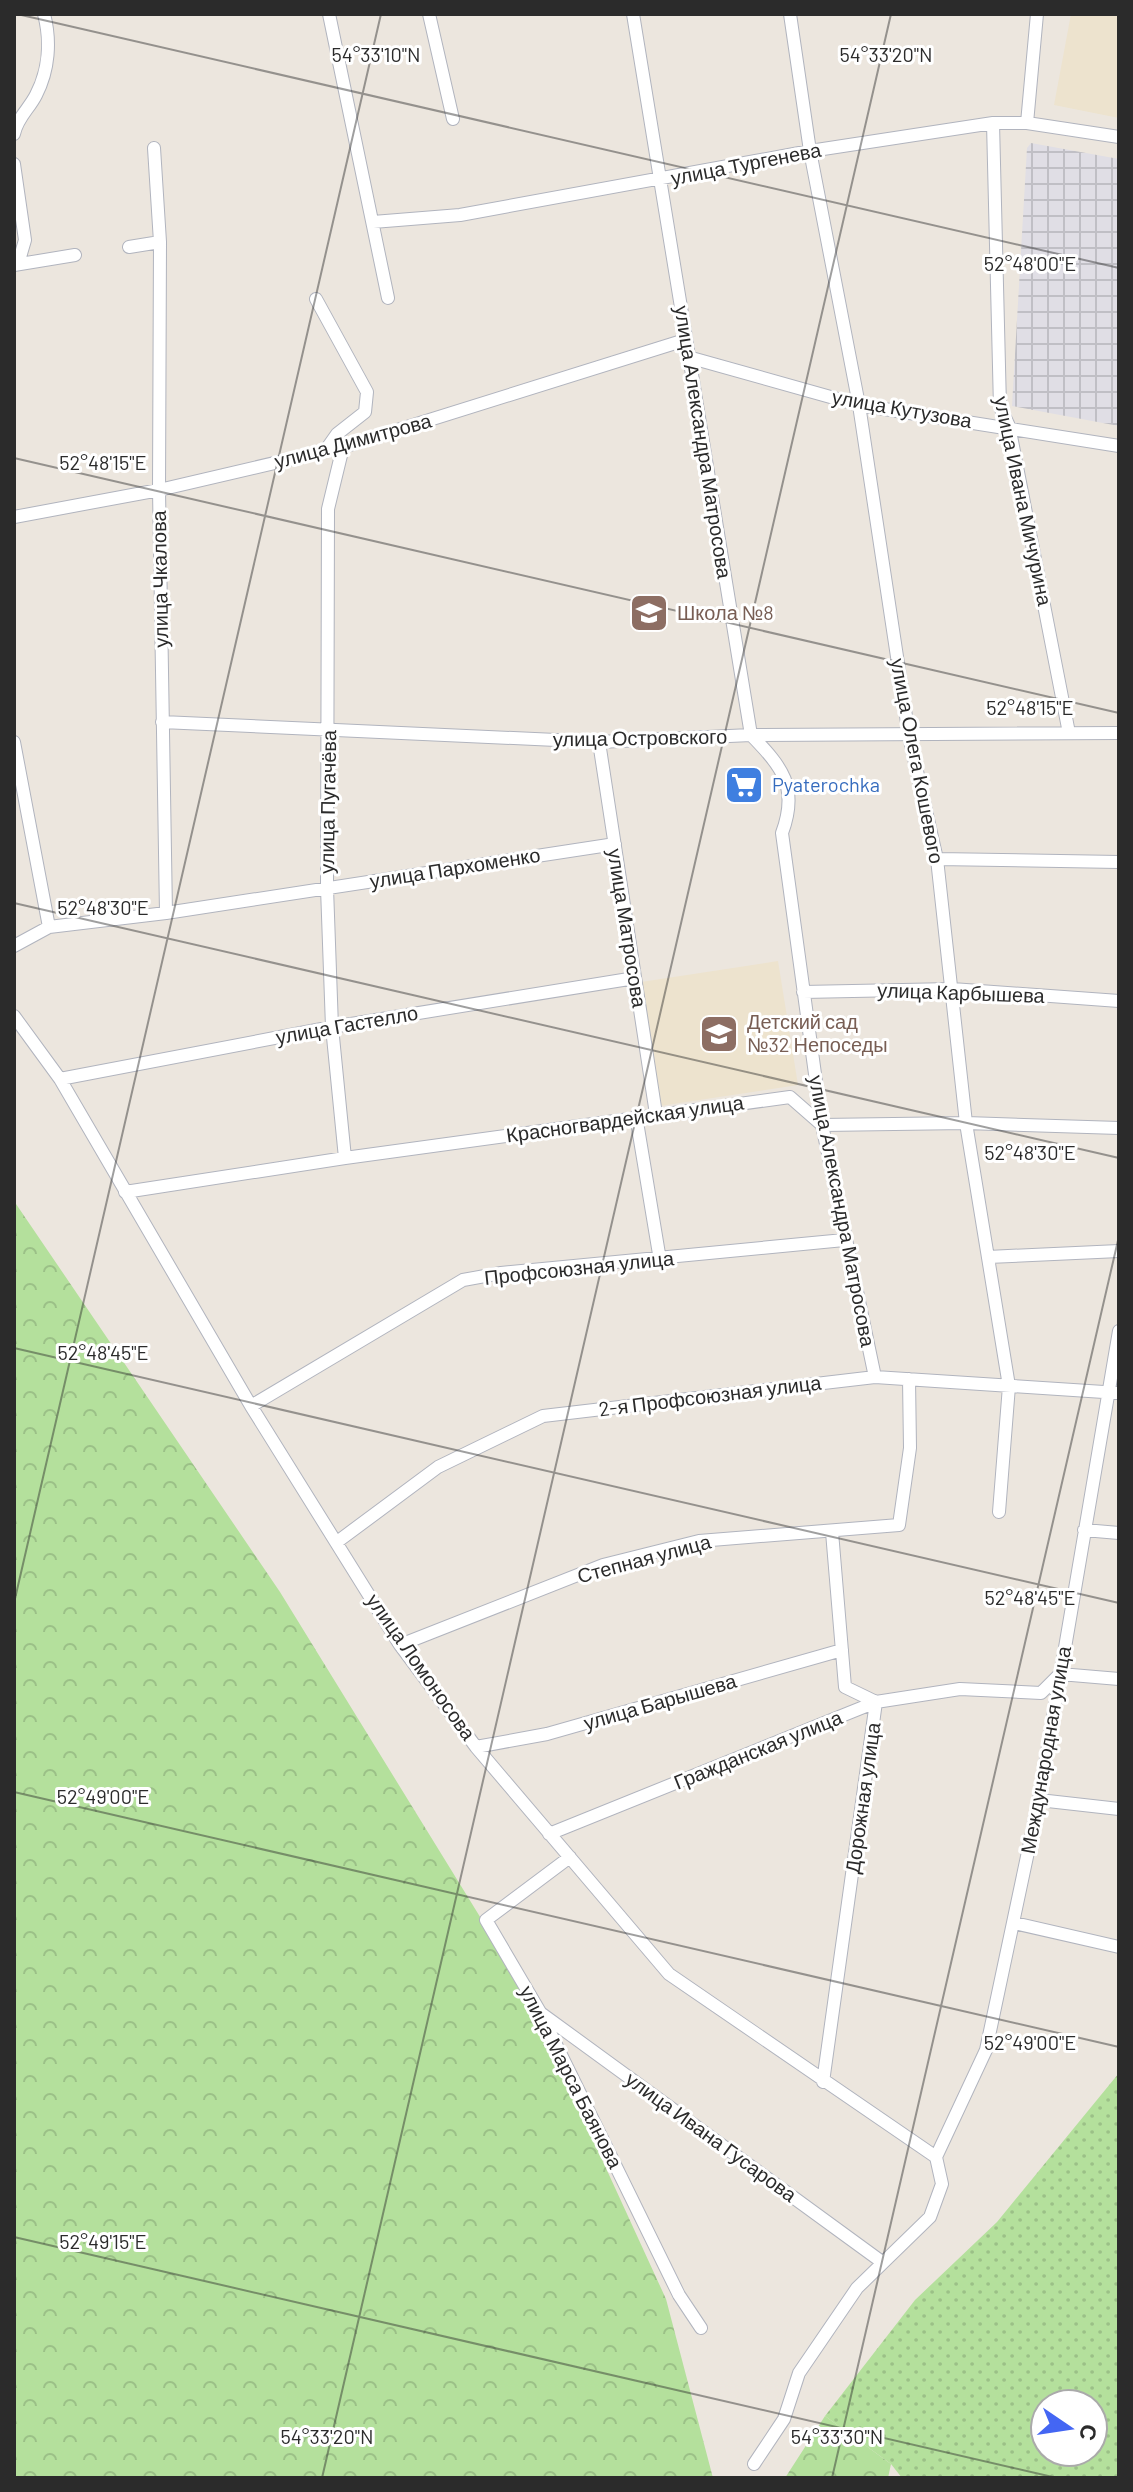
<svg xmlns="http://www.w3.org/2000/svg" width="1133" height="2492" viewBox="0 0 1133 2492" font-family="Barlow,sans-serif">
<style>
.industrial{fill:url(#industrial-grid)}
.education{fill:#ede3ce}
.grass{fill:url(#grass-dots);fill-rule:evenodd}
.forest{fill:url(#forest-crowns)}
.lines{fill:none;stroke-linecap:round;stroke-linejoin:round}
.minor-casing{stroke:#b1b4be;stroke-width:14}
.minor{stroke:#fff;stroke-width:12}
.ticks{fill:none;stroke:#2b2b2b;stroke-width:2;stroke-opacity:0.45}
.labels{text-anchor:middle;stroke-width:6;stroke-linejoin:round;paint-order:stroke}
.street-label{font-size:20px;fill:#2b2b2b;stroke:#fff}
.education-label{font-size:20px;fill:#785e54;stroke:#fff;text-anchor:start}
.shop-label{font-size:20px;fill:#366cbe;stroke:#fff;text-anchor:start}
.ticks-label{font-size:20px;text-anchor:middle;fill:#2b2b2b;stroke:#fff;stroke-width:6;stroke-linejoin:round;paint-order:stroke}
</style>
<defs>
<pattern id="industrial-grid" width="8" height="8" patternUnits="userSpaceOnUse" patternTransform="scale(2)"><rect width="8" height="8" fill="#e0dee5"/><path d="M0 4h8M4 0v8" fill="none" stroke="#c0bfc5"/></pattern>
<pattern id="grass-dots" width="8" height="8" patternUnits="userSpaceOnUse" patternTransform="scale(2)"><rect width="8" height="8" fill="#b4e09c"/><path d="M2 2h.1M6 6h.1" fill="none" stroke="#9bc087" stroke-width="1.8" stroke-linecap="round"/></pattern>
<pattern id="forest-crowns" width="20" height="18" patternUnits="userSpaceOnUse" patternTransform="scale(2)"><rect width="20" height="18" fill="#b4e09c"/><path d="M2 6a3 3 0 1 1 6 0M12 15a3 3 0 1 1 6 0" fill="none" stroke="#9bc087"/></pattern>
</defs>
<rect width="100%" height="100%" fill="#ece6de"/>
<path class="industrial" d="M1031 143 1119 159V426L1012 406 1027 148Z"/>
<path class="education" d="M1071 14H1119V118L1054 105Z
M778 961 798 1085 660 1106 641 982Z"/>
<path class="grass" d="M1119 2073V2478H902L891 2464 825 2416 915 2300 997 2222ZM1045 2404H1093V2452H1045Z"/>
<path class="forest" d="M14 1201 280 1592 522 1985 666 2299 713 2478H14Z
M825 2416 891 2464 888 2478H785Z"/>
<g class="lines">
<g class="minor-casing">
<path id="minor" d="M329 14 388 298
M429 14 453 119
M633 14 751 735C782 767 799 787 782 833L822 1125 875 1377
M790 14 810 151 859 405 909 736 937 859 966 1123 1009 1386 999 1512
M993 123 1000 407 1009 426 1069 733
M1027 123 1037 14
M14 134C17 118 29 109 36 95 49 70 51 41 44 14
M154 148 160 242 159 490 166 913
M14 164 25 240 18 264
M373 222 460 215 810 151 993 123H1027L1119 137
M129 247 160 242
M14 265 75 255
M316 299 367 392 365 412 337 434 325 451
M688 357 859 405 1119 446
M343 447 328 509 327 888 332 1027 345 1158
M14 517 159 490 343 447 685 340
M162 722 599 742 751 735 1119 733
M14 742 49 927
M599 742 656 1114
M937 859 1119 862
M14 946 49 927 166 913 615 844
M803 992 952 989 1119 1001
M14 1016 60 1079 251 1406 400 1645 476 1747 669 1974 936 2157
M60 1079 332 1027 635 978
M636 1116 660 1260
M125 1192 345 1158 790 1097 822 1125 966 1123 1119 1128
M988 1257 1119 1251
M251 1406 463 1280 501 1273 844 1240
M1084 1530 1119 1533
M337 1542 438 1467 543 1416 875 1377 1119 1393
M400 1645 603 1565 699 1541 899 1525 910 1448 909 1379
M476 1747 547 1734 842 1650
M1039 1800 1119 1809
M549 1834 876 1702 960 1689 1041 1693 1060 1674 1119 1679
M570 1857 486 1920 540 2012 679 2295 701 2328
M1014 1923 1119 1947
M542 2014 882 2262
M823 2082 876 1702 845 1687 832 1532
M936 2157 986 2050 1039 1800 1119 1331
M754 2464 784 2419 799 2373 857 2288 930 2217 942 2184 936 2157"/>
</g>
<use href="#minor" class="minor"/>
</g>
<path class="ticks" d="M17 14 1119 268M14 458 1119 713M14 903 1119 1158M14 1348 1119 1603M14 1603 381 14M14 1792 1119 2047M14 2237 1057 2478M322 2478 891 14M832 2478 1119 1236"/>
<defs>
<g id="school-square" transform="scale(2)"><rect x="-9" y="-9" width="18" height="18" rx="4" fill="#8d6e63" stroke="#fff"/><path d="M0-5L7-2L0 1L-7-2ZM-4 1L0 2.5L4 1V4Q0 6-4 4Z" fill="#fff"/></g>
<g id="supermarket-square" transform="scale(2)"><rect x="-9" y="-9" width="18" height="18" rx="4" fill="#3f7fe0" stroke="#fff"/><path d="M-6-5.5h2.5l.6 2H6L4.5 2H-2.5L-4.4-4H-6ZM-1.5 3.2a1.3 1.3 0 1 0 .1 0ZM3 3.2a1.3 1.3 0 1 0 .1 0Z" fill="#fff"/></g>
</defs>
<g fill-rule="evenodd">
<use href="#school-square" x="649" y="613"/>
<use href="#supermarket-square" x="744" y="785"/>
<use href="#school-square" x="719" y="1034"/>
</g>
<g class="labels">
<g class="street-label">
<text transform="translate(746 164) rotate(-11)" y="7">улица Тургенева</text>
<text transform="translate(902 409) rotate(10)" y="7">улица Кутузова</text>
<text transform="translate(353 441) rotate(-15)" y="7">улица Димитрова</text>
<text transform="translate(703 442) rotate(81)" y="7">улица Александра Матросова</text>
<text transform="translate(1023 501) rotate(78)" y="7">улица Ивана Мичурина</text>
<text transform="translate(160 579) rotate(-91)" y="7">улица Чкалова</text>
<text transform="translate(640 738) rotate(-1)" y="7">улица Островского</text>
<text transform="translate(917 761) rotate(79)" y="7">улица Олега Кошевого</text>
<text transform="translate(328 802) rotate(-89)" y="7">улица Пугачёва</text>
<text transform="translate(455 868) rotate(-9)" y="7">улица Пархоменко</text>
<text transform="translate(627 928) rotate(81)" y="7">улица Матросова</text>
<text transform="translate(961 993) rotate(2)" y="7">улица Карбышева</text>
<text transform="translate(347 1025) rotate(-10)" y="7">улица Гастелло</text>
<text transform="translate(625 1119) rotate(-8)" y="7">Красногвардейская улица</text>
<text transform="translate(842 1211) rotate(79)" y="7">улица Александра Матросова</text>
<text transform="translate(579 1268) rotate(-6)" y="7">Профсоюзная улица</text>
<text transform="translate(710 1396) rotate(-7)" y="7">2-я Профсоюзная улица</text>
<text transform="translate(644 1559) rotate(-15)" y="7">Степная улица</text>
<text transform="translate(421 1667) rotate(55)" y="7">улица Ломоносова</text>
<text transform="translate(660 1702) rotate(-16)" y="7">улица Барышева</text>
<text transform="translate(758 1750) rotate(-22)" y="7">Гражданская улица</text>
<text transform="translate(1046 1750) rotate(-80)" y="7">Международная улица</text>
<text transform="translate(863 1798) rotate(-82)" y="7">Дорожная улица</text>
<text transform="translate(571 2077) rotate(63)" y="7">улица Марса Баянова</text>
<text transform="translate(711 2137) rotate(36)" y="7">улица Ивана Гусарова</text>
</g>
<g class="education-label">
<text x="677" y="620">Школа №8</text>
<text x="747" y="1029">Детский сад<tspan x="747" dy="23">№32 Непоседы</tspan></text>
</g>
<g class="shop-label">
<text x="772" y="792">Pyaterochka</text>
</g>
</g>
<g class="ticks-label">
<text x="376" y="62">54°33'10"N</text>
<text x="886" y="62">54°33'20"N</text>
<text x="1030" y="271">52°48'00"E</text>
<text x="103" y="470">52°48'15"E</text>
<text x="1030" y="715">52°48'15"E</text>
<text x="103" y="915">52°48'30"E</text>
<text x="1030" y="1160">52°48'30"E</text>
<text x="103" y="1360">52°48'45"E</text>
<text x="1030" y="1605">52°48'45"E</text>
<text x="103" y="1804">52°49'00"E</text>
<text x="1030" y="2050">52°49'00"E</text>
<text x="103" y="2249">52°49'15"E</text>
<text x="327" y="2444">54°33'20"N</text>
<text x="837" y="2444">54°33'30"N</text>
</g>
<rect width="1133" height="2492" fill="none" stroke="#2b2b2b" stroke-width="32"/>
<g transform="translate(1069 2428) rotate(103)"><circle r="38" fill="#ffffff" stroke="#aaaaaa" stroke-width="2"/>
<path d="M0-6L14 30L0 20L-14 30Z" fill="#4466f3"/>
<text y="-12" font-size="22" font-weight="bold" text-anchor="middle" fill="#2b2b2b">С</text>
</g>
</svg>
